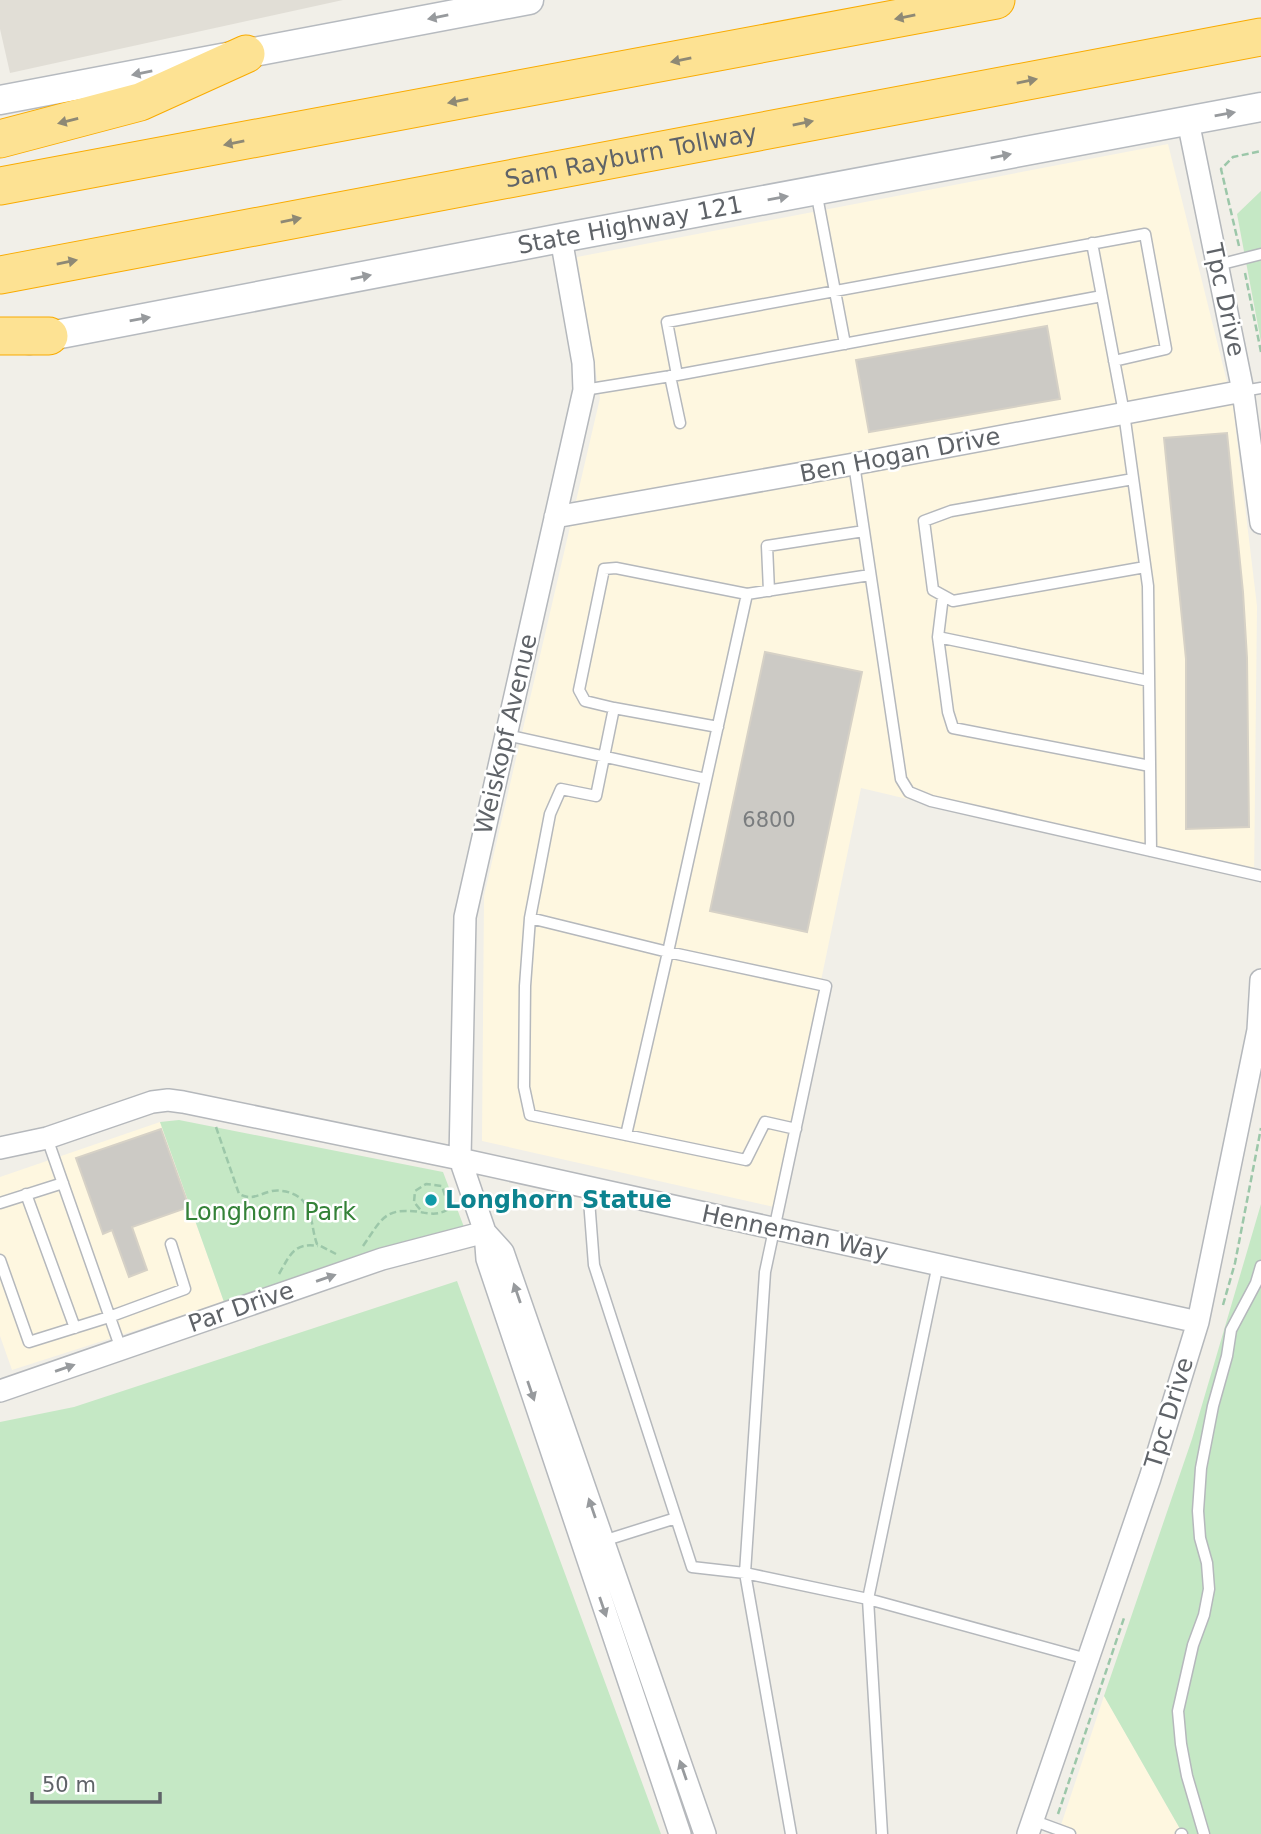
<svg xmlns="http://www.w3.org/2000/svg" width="1261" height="1834" viewBox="0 0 1261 1834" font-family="'DejaVu Sans',sans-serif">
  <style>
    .commercial { fill: #fef7e0 }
    .education { fill: #e1ded6 }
    .green { fill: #c5e8c5 }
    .building { fill: #cccac5; stroke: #d6d1c6; stroke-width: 2 }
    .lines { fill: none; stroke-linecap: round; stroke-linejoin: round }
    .lane-casing { stroke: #b5b8bc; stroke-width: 13 }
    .street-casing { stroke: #b5b8bc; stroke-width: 24 }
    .secondary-casing { stroke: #b6babf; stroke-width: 31 }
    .highway-casing { stroke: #f9ab00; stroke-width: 39 }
    .path { stroke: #9cc7a9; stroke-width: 2.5; stroke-dasharray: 7 3.5; stroke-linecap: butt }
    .lane { stroke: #fff; stroke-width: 10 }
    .street { stroke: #fff; stroke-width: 21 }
    .secondary { stroke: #fff; stroke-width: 28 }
    .highway { stroke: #fde293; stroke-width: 37 }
    .oneway { fill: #979a9d }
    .oneway2 { fill: #8e8975 }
    .culture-dot { fill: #0f9aa8; stroke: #fff; stroke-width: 2.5 }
    .labels { text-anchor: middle; stroke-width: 5; stroke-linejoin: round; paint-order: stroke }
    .number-label { font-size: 21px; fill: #7a7d7f }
    .street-label { font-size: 24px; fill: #5f6368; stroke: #fff }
    .culture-label { font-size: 24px; font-weight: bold; fill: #0d838f; stroke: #fff; text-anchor: start }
    .park-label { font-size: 24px; fill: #348238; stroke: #fff }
  </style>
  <rect width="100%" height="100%" fill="#f1efe8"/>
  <path class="commercial" d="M1168,144L1233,406L1257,606L1254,881L861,788L774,1207L482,1141L484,896L600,398L577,257Z
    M160,1122L224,1302L12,1370L0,1336V1177Z
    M1104,1696L1183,1834H1058Z"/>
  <path class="education" d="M0,0H343L10,73L0,29Z"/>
  <path class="green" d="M1261,191V342L1237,214Z
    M179,1120L443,1172L464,1227L224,1302L160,1122Z
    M1261,1204V1834H1183L1104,1696L1192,1439Z
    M457,1281L661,1834H0V1422L74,1407Z"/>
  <path class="building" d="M1047,326L1060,399L869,432L856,360Z
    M1227,433L1243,592L1247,658L1249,827L1186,829V659L1164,438Z
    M765,652L862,672L807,932L710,911Z
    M161,1129L189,1207L132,1227L147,1270L129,1277L112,1230L103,1234L76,1158Z"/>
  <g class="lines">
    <defs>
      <path id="lane" d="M816,191L845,344
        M1092,243L1124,413L1148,586L1151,851
        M1218,265L1261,254
        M677,375L667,322L1145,234L1166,349L1114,361
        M670,376L680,423
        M584,390L677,375L1102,296
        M1243,391L1261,388
        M854,464L901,779L909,792L931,801L1261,876
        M1133,479L951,511L924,521L933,590L953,601L1145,567
        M870,575L747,594L668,952L826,986L765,1272L745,1573L868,1599L882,1834
        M769,591L767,546L864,531
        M747,594L616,568L604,569L579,690L585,701L614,708L596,796L561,789L550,814L530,918L525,986L524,1087L530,1115L746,1160L765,1122L796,1129
        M943,596L938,637L948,712L953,728L1150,766
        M938,637L1149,681
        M614,708L718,727
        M506,735L706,779
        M530,918L668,952L626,1135
        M47,1138L121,1349
        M588,1187L594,1265L692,1567L745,1573L791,1834
        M26,1194L75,1328
        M0,1203L63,1183
        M0,1260L29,1342L109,1317L185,1289L171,1244
        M938,1264L868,1599L1087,1659
        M603,1541L676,1518
        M1032,1820L1070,1834
        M1181,1834H1182
        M1204,1834L1187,1776L1181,1744L1178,1711L1193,1645L1204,1615L1209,1589L1207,1563L1200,1538L1198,1511L1201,1468L1213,1406L1227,1356L1231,1330L1256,1283L1261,1266"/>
      <path id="street" d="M1188,121L1243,391L1261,523
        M561,238L583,363L584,390L465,917L460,1159L485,1232L487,1259L680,1834
        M555,517L854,464L1243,391
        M0,1148L47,1138L152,1102L168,1100L183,1102L460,1159L1198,1322
        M485,1232L503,1252L705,1834
        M0,1391L382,1259L485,1232
        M1028,1834L1150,1478L1198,1322L1258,1030L1261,980"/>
      <g id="secondary">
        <path d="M0,100L529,0"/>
        <path id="s1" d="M29,340L561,238L1261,107"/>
      </g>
      <g id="highway">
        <path d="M0,139L140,102L246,54"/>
        <path d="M0,186L996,0"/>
        <path id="s2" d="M0,275L1261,37"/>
        <path d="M0,336H49"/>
      </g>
    </defs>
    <use href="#lane" class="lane-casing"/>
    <use href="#street" class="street-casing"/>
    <use href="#secondary" class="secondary-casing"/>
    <use href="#highway" class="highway-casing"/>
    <path class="path" d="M1239,246L1221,169L1233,157L1261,151
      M1245,273L1261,352
      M216,1127L239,1194C252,1201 259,1194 272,1191C284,1189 300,1194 306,1205C313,1217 312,1231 317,1244L336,1254
      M363,1246C382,1219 384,1207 420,1212C431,1214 438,1215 447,1210V1202L442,1186L426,1184L415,1191L414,1202L423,1213
      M279,1274C290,1255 294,1242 318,1246
      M1223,1305L1235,1263L1261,1128
      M1058,1814L1125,1615"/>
    <use href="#lane" class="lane"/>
    <use href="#street" class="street"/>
    <use href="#secondary" class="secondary"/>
    <use href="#highway" class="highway"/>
  </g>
  <defs><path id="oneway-solid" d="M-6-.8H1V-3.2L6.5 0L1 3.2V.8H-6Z" transform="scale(1.75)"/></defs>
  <g class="oneway">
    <use href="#oneway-solid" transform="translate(438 17) rotate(169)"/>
    <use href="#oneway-solid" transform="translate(142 73) rotate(169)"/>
    <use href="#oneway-solid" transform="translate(1225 114) rotate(-10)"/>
    <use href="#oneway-solid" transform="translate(1001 156) rotate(-11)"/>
    <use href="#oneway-solid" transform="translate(778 198) rotate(-10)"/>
    <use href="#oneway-solid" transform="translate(361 277) rotate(-11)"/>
    <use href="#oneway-solid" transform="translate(140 319) rotate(-10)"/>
    <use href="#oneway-solid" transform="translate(326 1278) rotate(-19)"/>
    <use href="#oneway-solid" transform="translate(517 1293) rotate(-109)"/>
    <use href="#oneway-solid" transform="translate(65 1368) rotate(-19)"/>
    <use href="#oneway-solid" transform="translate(531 1391) rotate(71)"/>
    <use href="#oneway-solid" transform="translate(592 1508) rotate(-109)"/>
    <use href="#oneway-solid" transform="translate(603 1607) rotate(71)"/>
    <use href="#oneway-solid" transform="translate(683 1770) rotate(-109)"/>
  </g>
  <g class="oneway2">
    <use href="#oneway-solid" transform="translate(905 17) rotate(169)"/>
    <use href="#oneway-solid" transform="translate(681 60) rotate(169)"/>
    <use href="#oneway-solid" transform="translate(1027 81) rotate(-11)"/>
    <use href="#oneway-solid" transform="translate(458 101) rotate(169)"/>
    <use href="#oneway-solid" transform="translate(68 121) rotate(166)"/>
    <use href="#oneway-solid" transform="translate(803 123) rotate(-11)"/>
    <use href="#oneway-solid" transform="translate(234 143) rotate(169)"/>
    <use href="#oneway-solid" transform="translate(291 220) rotate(-11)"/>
    <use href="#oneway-solid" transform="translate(67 262) rotate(-11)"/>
  </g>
  <circle class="culture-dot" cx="431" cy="1200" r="7"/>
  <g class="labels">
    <g class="number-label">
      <text x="769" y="827">6800</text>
    </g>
    <g class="street-label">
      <text dy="8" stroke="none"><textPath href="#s2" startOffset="642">Sam Rayburn Tollway</textPath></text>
      <text dy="8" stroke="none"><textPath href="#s1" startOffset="612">State Highway 121</textPath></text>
      <text transform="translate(1225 300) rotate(78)" y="8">Tpc Drive</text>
      <text transform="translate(900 455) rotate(-11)" y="8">Ben Hogan Drive</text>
      <text transform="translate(506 734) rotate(-77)" y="8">Weiskopf Avenue</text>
      <text transform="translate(795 1233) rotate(12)" y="8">Henneman Way</text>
      <text transform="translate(241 1307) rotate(-19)" y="8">Par Drive</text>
      <text transform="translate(1169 1413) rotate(-73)" y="8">Tpc Drive</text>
    </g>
    <g class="culture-label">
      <text x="445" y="1208">Longhorn Statue</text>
    </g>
    <g class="park-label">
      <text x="270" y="1220">Longhorn Park</text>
    </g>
  </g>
  <path d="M32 1792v10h128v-10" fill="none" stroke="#5f6368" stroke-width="3.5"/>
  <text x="42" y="1792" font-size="21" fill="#5f6368" stroke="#ffffff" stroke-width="5" paint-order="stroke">50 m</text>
</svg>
